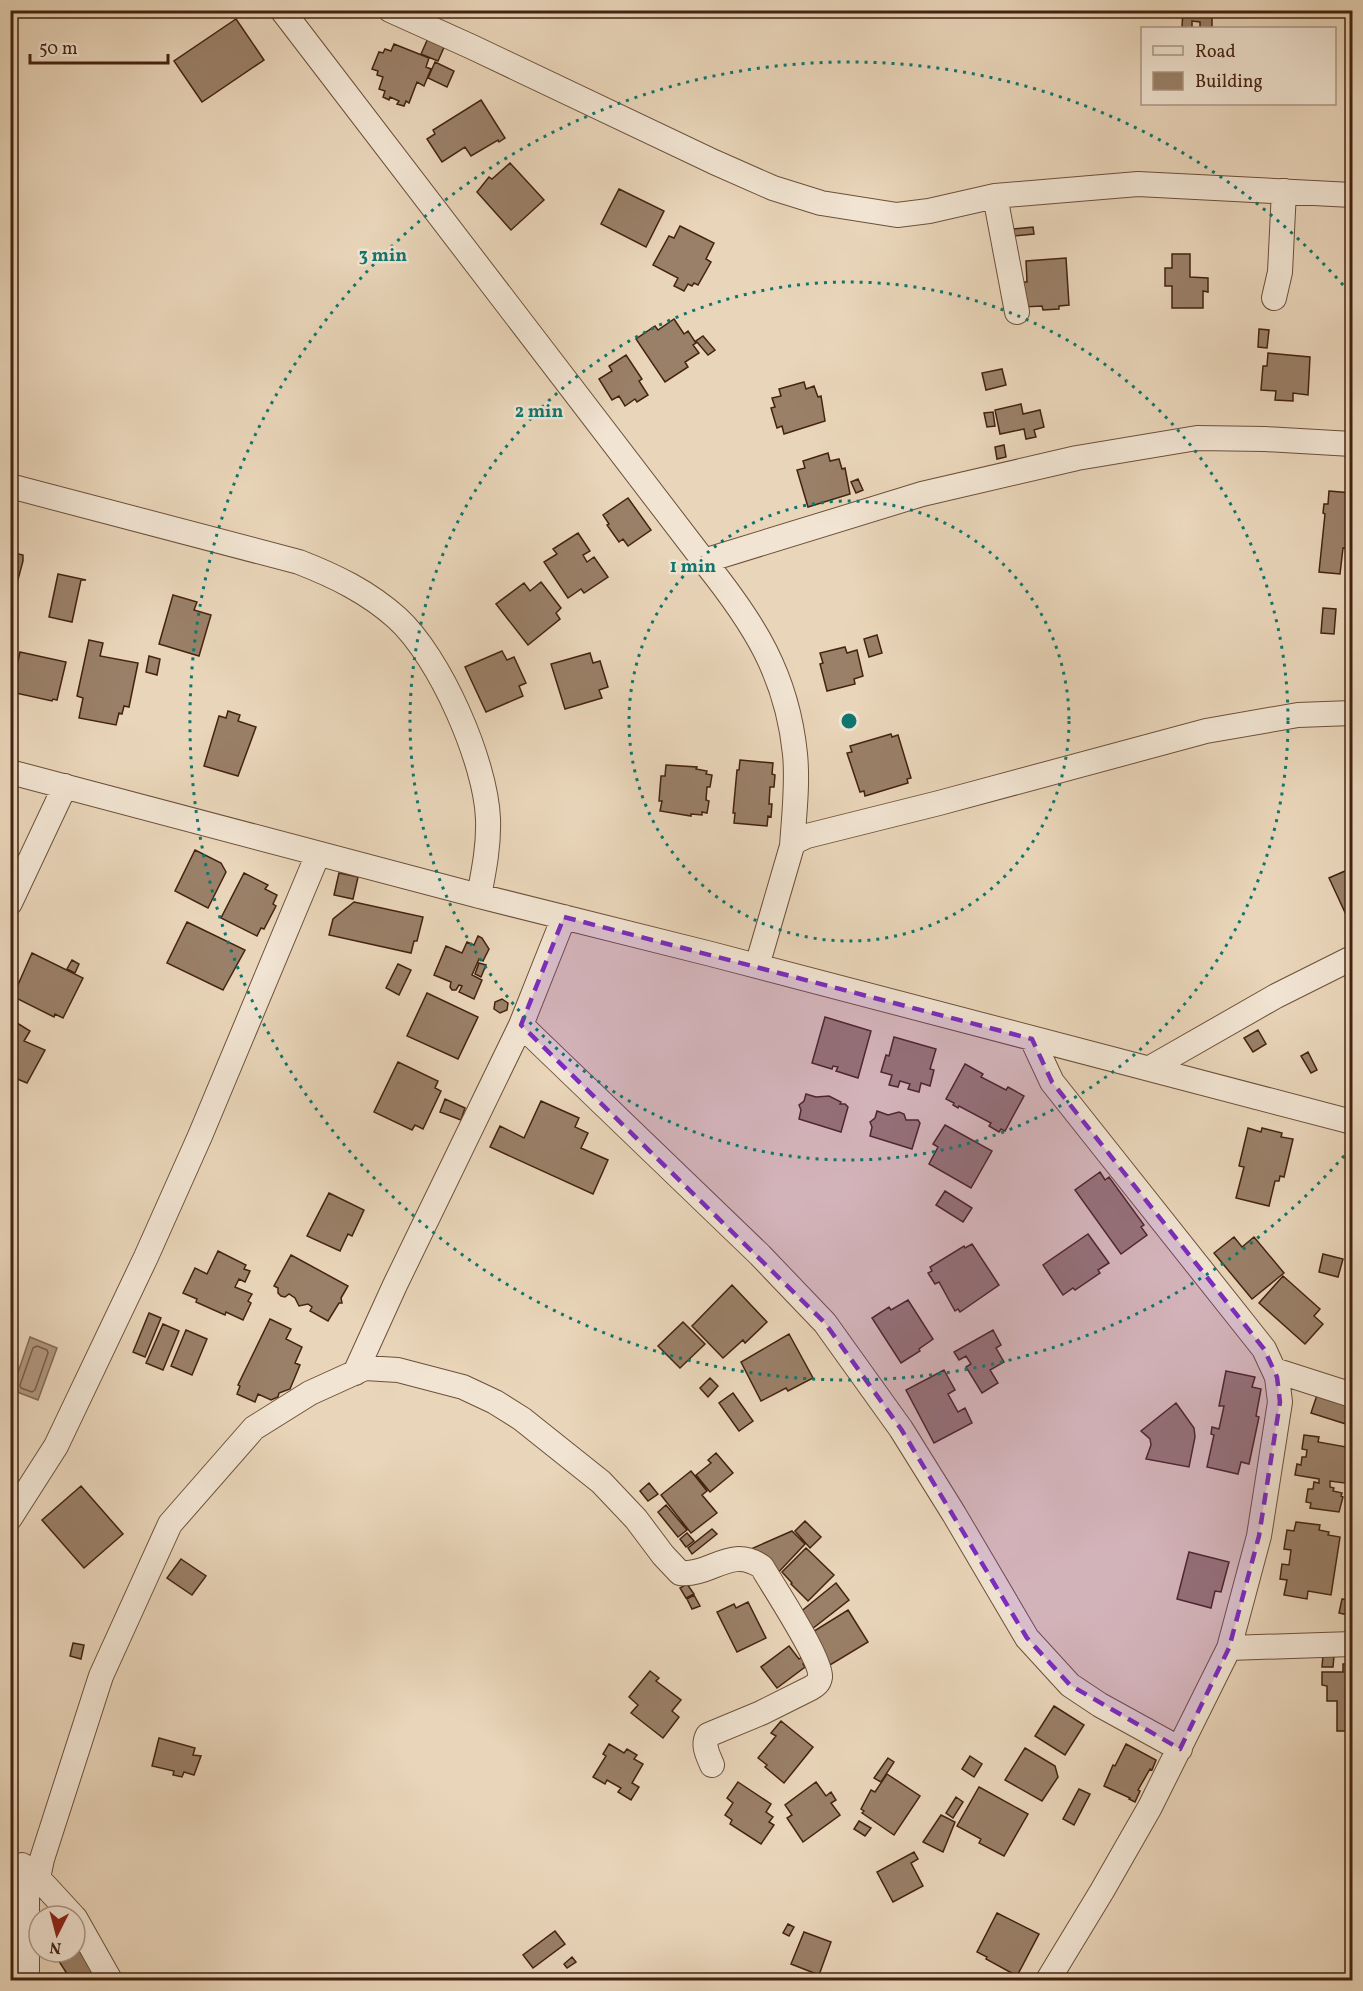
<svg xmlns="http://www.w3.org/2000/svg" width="1363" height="1991" viewBox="0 0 1363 1991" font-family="Vollkorn,serif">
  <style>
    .water { fill: #b19880; stroke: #856953; stroke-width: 1.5 }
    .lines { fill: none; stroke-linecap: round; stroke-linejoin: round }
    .shore { stroke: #7a5e48; stroke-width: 1.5 }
    .building { fill: #9a8068; stroke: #442310; stroke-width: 1.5 }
    .minor-casing { stroke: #6d503a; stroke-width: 26 }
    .minor { stroke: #f1e4d2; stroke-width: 24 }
    .marked { fill: #7b2cbf; fill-opacity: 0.2; stroke: #7b2cbf; stroke-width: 4.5; stroke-dasharray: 12 8; stroke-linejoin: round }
    .ring { fill: none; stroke: #0f766e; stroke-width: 3; stroke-dasharray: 3 6 }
    .centre { fill: #0f766e; stroke: #f1e4d2; stroke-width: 3 }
    .ring-label { font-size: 18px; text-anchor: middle; font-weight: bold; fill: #0f766e; stroke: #f1e4d2; stroke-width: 5; stroke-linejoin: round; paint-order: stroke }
  </style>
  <rect width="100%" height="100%" fill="#e9d5b9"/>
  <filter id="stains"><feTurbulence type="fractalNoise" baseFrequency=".00333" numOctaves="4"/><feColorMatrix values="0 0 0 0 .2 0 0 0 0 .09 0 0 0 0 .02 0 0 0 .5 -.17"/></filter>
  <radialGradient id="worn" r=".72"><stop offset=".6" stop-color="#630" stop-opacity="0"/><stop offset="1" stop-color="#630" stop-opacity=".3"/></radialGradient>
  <path class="water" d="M30,1337L57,1348L38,1400L12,1390Z"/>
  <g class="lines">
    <path class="shore" d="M37,1346L47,1350L48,1353L35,1390L32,1392L21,1388L20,1385L33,1348Z"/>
  </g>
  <path class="building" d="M1183,10H1218V13H1212V28H1200V22L1192,21V28L1182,27Z
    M236,19L264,60L202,102L174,61Z
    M429,36L446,43L438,61L421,54Z
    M394,44L429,58L426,67L431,69L424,86L417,82L409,103L406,101L404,106L397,104L399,101L390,97L389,100L383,97L385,91L379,89L383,77L377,75L378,71L372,69L379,52L383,53L385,49L391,51Z
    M435,62L454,71L447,87L428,78Z
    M481,100L505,138L499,142L498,140L471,156L465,147L442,162L427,139L435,134L433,130Z
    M510,163L544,200L511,230L477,192L489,177L492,179Z
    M619,189L664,211L646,247L601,224Z
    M680,226L714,243L706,259L711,262L698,285L694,283L692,286L688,284L684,291L674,286L678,278L653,265L669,236L674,238Z
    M1033,227L1034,234L1014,236L1013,229Z
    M1172,254H1190V277L1208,278V292L1203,291V308H1172V286H1165V268H1172Z
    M1066,258L1069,305L1059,306V309L1043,310L1042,306L1023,307L1022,282H1027L1026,261Z
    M674,319L684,334L688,331L696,343L693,345L699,353L685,362L688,367L665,382L636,339L655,326L658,330Z
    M1259,329L1269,330L1267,348L1258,347Z
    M703,336L715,350L708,355L696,341Z
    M1268,353L1310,357L1308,395L1293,393V401L1275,400L1276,391L1261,390L1263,366H1267Z
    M626,355L642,379L639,381L648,395L637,402L635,399L625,406L619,396L612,400L599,379L612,371L609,366Z
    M1002,369L1006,385L986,390L982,373Z
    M804,382L806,389L814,386L818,397L821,396L825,421L784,434L782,426L777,428L771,408L775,407L772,398L781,396L779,389Z
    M1351,384L1352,385V416H1349Z
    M1021,404L1023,414L1040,410L1044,427L1034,430L1036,437L1026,439L1024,429L1000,434L995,410Z
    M993,412L995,426L987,427L984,413Z
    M1004,445L1006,457L997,459L995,447Z
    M828,453L830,461L839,459L842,469L845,468L850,494L808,507L797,470L805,468L803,461Z
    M858,479L863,490L856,493L851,482Z
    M1329,491L1352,493V549L1343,548L1340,574L1319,572L1325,514L1323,513L1324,504H1328Z
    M628,498L651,530L628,546L623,539L619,542L607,525L609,524L603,515Z
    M578,533L590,551L583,555L587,562L594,557L608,577L584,593L581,589L568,598L544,562L557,554L553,549Z
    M10,552L23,555V561L16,587H14L10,599Z
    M58,574L86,580H81L72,622L49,617Z
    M541,582L561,608L556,613L560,619L528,645L496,604L524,583L530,591Z
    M173,595L197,602L194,610L211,615L199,656L159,644Z
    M1323,608L1336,609L1334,634L1321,633Z
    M877,635L882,653L869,657L864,639Z
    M89,640L103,643L100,656L138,663L129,707L124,706L122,714L119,713L116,725L79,718L83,698L77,696Z
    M845,647L847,653L857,650L863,676L854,679L855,684L827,691L820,664L823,663L820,653Z
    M502,651L507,660L514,657L526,683L519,686L523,696L486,712L465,667Z
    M20,652L66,662L57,700L53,699L52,701L11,692Z
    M590,653L593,663L600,661L608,687L599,690L602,698L565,709L551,664Z
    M149,656L160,659L157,675L146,672Z
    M228,711L240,715L238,721L256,727L238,776L204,766L219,716L226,718Z
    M891,734L892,737L898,735L911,778L907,779L908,783L865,796L864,791L860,792L847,753L852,752L850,746Z
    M740,760L773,763L772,774L775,775L774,787H770L769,804H772L771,817L768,816L767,826L734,823L735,813H733L737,770H739Z
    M666,765L697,767L696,769L707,771L706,774L712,775L710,787H707L706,800L709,801L707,813L702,812V815L691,814V816L660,811L662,801H659L661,776H665Z
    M195,850L221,863L226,872L208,908L175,891Z
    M1352,868V920L1349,921L1329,878Z
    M244,873L268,885L265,889L277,895L273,904L276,906L264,929L261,928L257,936L221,918Z
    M339,873L358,877L353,899L334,895Z
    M354,902L423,917L417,941H414L411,953L329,935L333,919Z
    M187,922L245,950L223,990L167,963Z
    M478,936L482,938L489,949L483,961L479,959L472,975L482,980L474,999L459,992L462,986L459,985L456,990H452L450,987L451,982L434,975L446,946L462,953L467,942L474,945Z
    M32,953L83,978L63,1018L55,1014L54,1017L10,995L15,986L17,987Z
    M72,960L79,964L75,973L67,969Z
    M479,963L486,965L481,977L475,974Z
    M398,964L411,970L399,995L386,988Z
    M427,993L478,1017L458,1059L407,1036Z
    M502,999L508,1003L507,1010L500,1013L494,1009L495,1002Z
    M825,1017L871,1031L858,1078L836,1071L838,1067L833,1066L832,1069L812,1063Z
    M17,1023L30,1031L24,1041L45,1050L27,1083L10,1076V1026L13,1027Z
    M1258,1030L1266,1044L1253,1052L1244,1038Z
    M894,1037L936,1049L930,1069L934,1070L930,1086L921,1083L919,1092L908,1089L910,1084L900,1081L898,1087L889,1085L892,1075L881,1072L886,1055L889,1056Z
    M1308,1052L1317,1070L1311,1073L1301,1056Z
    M398,1062L438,1081L435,1088L441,1091L423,1129L415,1125L412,1130L374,1112Z
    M965,1064L983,1074L981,1077L1006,1090L1008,1087L1024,1096L1005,1131L1001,1129L999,1132L989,1126L991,1123L959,1106L958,1108L953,1105L954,1103L946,1099Z
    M806,1094L816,1097L829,1096L841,1102L840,1104H845L848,1107L841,1132L799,1119L801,1110L799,1105L804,1101Z
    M445,1099L465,1108L461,1120L440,1112Z
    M541,1101L579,1118L575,1127L588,1133L581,1148L608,1160L593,1194L490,1147L500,1126L524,1138Z
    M877,1111L888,1115L899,1112L904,1114L906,1120H918L920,1123L912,1149L870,1136L872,1127L870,1122L875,1118Z
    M945,1125L992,1151L971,1188L929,1164L938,1147L933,1144Z
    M1248,1128L1261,1132L1262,1128L1282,1133L1281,1137L1293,1139L1284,1177L1280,1176L1279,1181H1275L1269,1206L1236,1198L1244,1167L1239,1166Z
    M1100,1172L1105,1180L1109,1177L1144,1225L1141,1227L1147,1235L1121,1254L1075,1190Z
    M945,1191L972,1208L963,1222L936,1205Z
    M329,1193L364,1210L352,1236L348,1234L340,1251L307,1236Z
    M1088,1234L1109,1263L1098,1270L1100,1273L1075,1290L1073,1288L1063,1295L1043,1265Z
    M1234,1237L1242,1247L1254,1237L1284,1273L1252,1299L1214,1253Z
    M972,1244L999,1285L960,1312L958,1309L955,1311L939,1282L935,1284L928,1273L932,1271L930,1267L964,1246L965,1248Z
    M218,1251L246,1265L244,1269L250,1271L245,1282L239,1279L235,1287L252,1294L248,1301L251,1303L243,1320L226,1312L225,1315L196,1302L197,1299L183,1293L195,1268L207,1274Z
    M1323,1254L1343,1259L1338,1277L1319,1272Z
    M291,1255L348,1286L341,1298L342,1303H339L328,1321L310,1311L312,1307L308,1304L299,1306L295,1298L289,1294L285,1297L281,1296L278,1293V1288L274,1286Z
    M1283,1276L1320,1309L1314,1316L1323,1324L1305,1344L1259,1303Z
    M732,1285L767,1322L745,1343L743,1340L723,1358L692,1326Z
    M908,1300L933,1339L919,1349L920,1351L901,1363L872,1318L889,1307L891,1310Z
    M149,1313L161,1318L145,1357L133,1352Z
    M270,1319L291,1329L286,1339L302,1347L295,1363L300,1365L290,1389L279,1393L278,1397L271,1400L258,1394L255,1402L237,1394L240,1386L238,1385Z
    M683,1322L705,1344L680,1368L658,1346Z
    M163,1324L179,1331L163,1370L146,1363Z
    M10,1329L17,1332L10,1350Z
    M186,1330L207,1339L192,1375L171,1366Z
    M993,1330L1001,1345L996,1348L1004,1362L990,1370L998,1383L982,1393L966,1367L971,1364L966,1356L959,1360L954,1352Z
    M789,1334L813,1378L788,1391L786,1388L761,1401L741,1362Z
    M944,1370L955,1390L948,1394L958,1412L965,1408L972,1423L934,1443L906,1390Z
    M1226,1371L1255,1377L1252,1387L1261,1389L1256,1416L1259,1417L1249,1464L1241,1462L1238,1474L1207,1467L1214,1435L1211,1434L1212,1427L1219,1429L1224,1406H1219Z
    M710,1378L718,1386L708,1397L700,1388Z
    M733,1393L753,1421L739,1431L719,1403Z
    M1317,1395L1352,1399V1415L1349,1425L1311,1413Z
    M1176,1403L1194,1428L1195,1437L1189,1467L1146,1459L1151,1445L1150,1439L1141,1431Z
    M1304,1435L1319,1437L1318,1442L1352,1448L1350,1475H1352V1484L1330,1481V1487L1334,1488L1333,1491L1342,1493L1341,1496L1343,1497L1339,1512L1310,1508L1311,1503L1306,1502L1308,1489H1313L1314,1482L1319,1483V1479L1295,1475L1297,1464L1301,1465L1302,1457H1306L1307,1450L1302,1449Z
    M716,1453L733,1473L710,1492L696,1475L711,1463L708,1460Z
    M691,1471L707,1491L702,1495L717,1513L691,1533L661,1495Z
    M649,1483L658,1494L648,1501L640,1491Z
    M81,1486L123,1534L84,1568L42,1520Z
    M666,1505L687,1530L678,1537L658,1512Z
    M805,1521L821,1537L810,1548L795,1531Z
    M1296,1522L1320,1525L1319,1530L1329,1532L1328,1535L1340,1537L1331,1595L1308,1591L1307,1599L1284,1595L1287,1580L1280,1579L1282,1564L1289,1565L1291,1550L1284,1549L1287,1530L1294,1531Z
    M712,1529L717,1534L692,1554L688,1548Z
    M792,1531L805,1544L775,1576L751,1549Z
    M687,1533L694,1541L686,1547L680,1539Z
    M806,1548L834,1575L808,1601L791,1584L792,1583L782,1572Z
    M1189,1552L1229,1562L1221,1592L1215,1591L1211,1608L1177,1599Z
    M181,1559L206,1576L192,1595L167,1578Z
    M836,1583L849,1600L812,1629L799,1613Z
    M687,1584L694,1594L686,1598L680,1588Z
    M694,1595L700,1606L692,1609L687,1599Z
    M1342,1599L1350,1600L1348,1615L1339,1613Z
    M748,1602L766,1638L737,1652L717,1612L734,1604L736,1608Z
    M848,1610L868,1642L830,1665L811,1633Z
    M73,1643L84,1645L81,1659L70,1656Z
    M789,1646L799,1659L802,1657L806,1662L803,1664L805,1667L777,1688L761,1667Z
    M1323,1655L1334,1656L1333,1667H1322Z
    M1343,1664H1352V1731H1337V1701H1327V1686L1322,1685V1672H1343Z
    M650,1671L659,1678L656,1681L681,1700L672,1711L679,1717L663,1738L631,1713L638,1705L629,1697Z
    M1054,1706L1084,1725L1065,1755L1035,1736Z
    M781,1721L813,1747L784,1783L765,1767L767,1765L758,1758L776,1736L771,1733Z
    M159,1738L195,1748L193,1755L201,1756L194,1775L184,1772L182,1777L173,1775L174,1771L152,1766Z
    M609,1744L624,1753L627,1749L637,1755L634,1759L643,1764L632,1783L639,1787L631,1800L618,1792L621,1788L607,1780L605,1784L593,1777L606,1756L603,1754Z
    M1126,1744L1156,1760L1152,1770L1150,1769L1138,1790L1140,1791L1135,1802L1129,1799L1130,1798L1104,1786L1113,1765L1115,1766Z
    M1025,1748L1055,1766L1058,1777L1042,1801L1005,1780Z
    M970,1756L982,1764L974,1777L962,1769Z
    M888,1758L894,1762L881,1782L874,1778Z
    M887,1774L920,1796L894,1835L862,1813L864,1811L861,1809L871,1790L875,1792Z
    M738,1782L771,1804L766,1812L773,1817L769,1822L774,1825L761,1844L730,1824L732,1820L725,1815L733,1803L727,1798Z
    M816,1782L826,1796L831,1792L836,1800L831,1803L840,1815L803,1842L787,1818L792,1815L785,1805Z
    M979,1787L1028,1814L1004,1856L979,1843L981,1839L957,1826Z
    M1079,1789L1090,1794L1074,1825L1063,1819Z
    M956,1797L963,1802L953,1818L946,1813Z
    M941,1815L955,1822L943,1852L923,1842Z
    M859,1821L871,1828L865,1836L854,1829Z
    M914,1852L918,1859L911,1863L923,1886L893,1902L877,1872Z
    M997,1913L1039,1934L1017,1976L986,1959L987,1957L977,1952Z
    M788,1924L794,1927L789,1936L783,1933Z
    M555,1931L565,1944L533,1968L523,1955Z
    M804,1932L831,1942L819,1975L791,1964Z
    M75,1943L93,1972L80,1980H71L53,1952H75Z
    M572,1957L576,1962L567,1968L564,1964Z"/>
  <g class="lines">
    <defs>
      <path id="minor" d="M282,10L704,561L922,494L1077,458L1197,438L1265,439L1352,444
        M390,10L472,47L714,162L773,188L821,203L897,215L929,211L995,196L1138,184L1352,195
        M995,196L1017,312
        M1274,298L1280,272L1284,191
        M10,486L299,562C335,576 368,592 397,618C440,657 486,762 488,819C489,845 484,870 479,896
        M704,561C753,622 787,674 795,754C798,784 794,816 792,846
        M10,772L479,896L711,954L1352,1122
        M10,903L65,786
        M757,966L792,846L796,841L807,836L939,803L1206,731L1298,715L1352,713
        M521,1025L760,1255L825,1323L901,1429L954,1514L1027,1638L1070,1685L1100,1705L1180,1749
        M1032,1039L1052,1082L1264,1349L1277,1377L1280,1402L1259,1536L1229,1648L1150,1807L1102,1891L1048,1980
        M1150,1068L1276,996L1352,958
        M1274,1370L1352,1395
        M355,1373L395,1285L521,1025L564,917
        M10,1518L56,1446L146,1257L200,1136L318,854
        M1229,1648L1352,1644
        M22,1865L27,1897V1976
        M73,1916L38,1878L42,1859L101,1676L170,1524L254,1428L310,1393L365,1368L398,1370L463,1387L495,1402L522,1419L601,1482L636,1519L663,1555L680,1573C711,1576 731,1545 762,1567C773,1586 822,1660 820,1677C819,1683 816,1685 811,1688L761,1713L708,1735C702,1745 708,1755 712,1765
        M75,1918L110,1980"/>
    </defs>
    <use href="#minor" class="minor-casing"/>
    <use href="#minor" class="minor"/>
  </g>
  <path class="marked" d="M564,917L1032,1039L1052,1082L1264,1349L1277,1377L1280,1402L1259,1536L1229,1648L1180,1749L1070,1685L1027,1638L901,1429L825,1323L521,1025Z"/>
  <g class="ring">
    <circle cx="849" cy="721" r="220"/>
    <circle cx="849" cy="721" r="439"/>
    <path d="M1350 1149A659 659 0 1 1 1350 293"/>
  </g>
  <circle cx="849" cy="721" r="9" class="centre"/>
  <g class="ring-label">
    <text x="383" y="261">3 min</text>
    <text x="539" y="417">2 min</text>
    <text x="693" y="572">1 min</text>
  </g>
  <rect width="1363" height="1991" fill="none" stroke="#e9d5b9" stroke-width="36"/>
  <rect x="12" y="12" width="1339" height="1967" fill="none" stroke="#442310" stroke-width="3"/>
  <rect x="18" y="18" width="1327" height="1955" fill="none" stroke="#442310" stroke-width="1.5"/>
  <rect x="1141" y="27" width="195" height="78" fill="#f1e4d2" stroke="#ac9784" stroke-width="1.5"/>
  <rect x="1153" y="46" width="30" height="9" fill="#f1e4d2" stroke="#ac9784" stroke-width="1.5"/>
  <text x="1195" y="57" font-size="18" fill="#442310">Road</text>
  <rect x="1153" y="72" width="30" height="18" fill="#9a8068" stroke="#ac9784" stroke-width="1.5"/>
  <text x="1195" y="87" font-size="18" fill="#442310">Building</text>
  <g transform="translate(57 1934) rotate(186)"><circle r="28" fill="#f1e4d2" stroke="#ac9784" stroke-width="1.5"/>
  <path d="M0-4.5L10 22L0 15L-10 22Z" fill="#8f2418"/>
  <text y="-9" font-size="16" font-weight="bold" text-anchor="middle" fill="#442310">N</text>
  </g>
  <path d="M30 54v9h138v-9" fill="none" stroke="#442310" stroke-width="3"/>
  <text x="39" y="54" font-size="18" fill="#442310" stroke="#f1e4d2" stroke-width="4.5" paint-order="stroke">50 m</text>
  <rect width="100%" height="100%" filter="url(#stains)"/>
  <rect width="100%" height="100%" fill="url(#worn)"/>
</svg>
